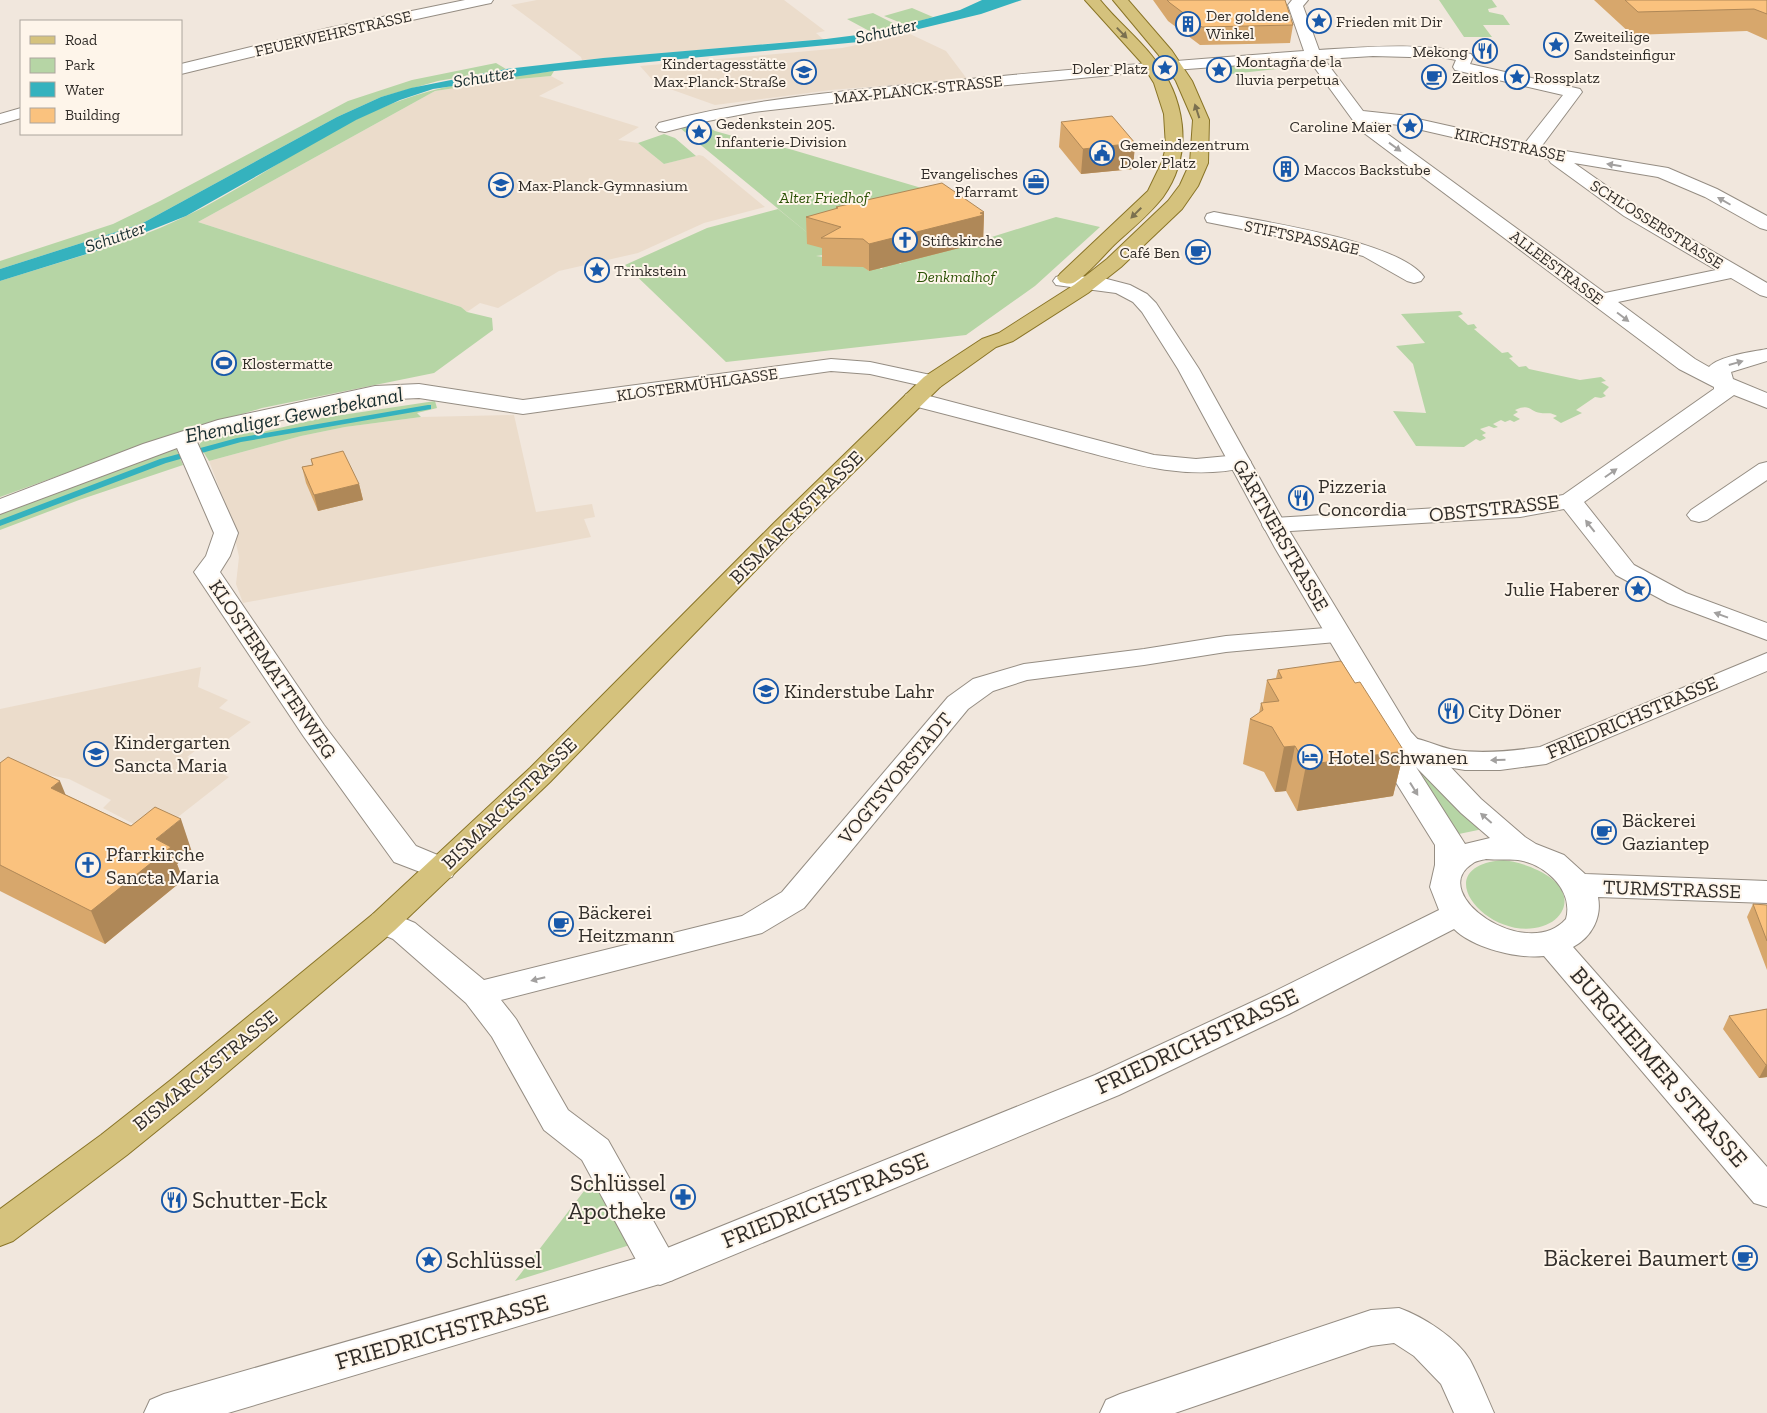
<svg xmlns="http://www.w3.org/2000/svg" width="1767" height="1413" viewBox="0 0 1767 1413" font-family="'Zilla Slab',serif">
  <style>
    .built { fill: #ebdccb }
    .green { fill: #b6d5a5 }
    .water { fill: #35b2be }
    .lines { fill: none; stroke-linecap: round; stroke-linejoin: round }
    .stream { fill: #35b2be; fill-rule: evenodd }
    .street-casing { stroke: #958d83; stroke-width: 2 }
    .secondary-casing { stroke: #958d83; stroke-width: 2 }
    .primary-casing { stroke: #897427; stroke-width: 2 }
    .street { fill: #fff; fill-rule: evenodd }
    .secondary { fill: #fff; fill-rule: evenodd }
    .primary { fill: #d5c27d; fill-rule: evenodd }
    .wall { fill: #d7a76c }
    .shaded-wall { fill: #af8858 }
    .building { fill: #fac27e; stroke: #af8858 }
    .oneway { fill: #7b704f }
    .oneway2 { fill: #a2a09f }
    .labels { text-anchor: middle; stroke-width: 4; stroke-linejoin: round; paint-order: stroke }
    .far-poi-label { font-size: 16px; fill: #312d29; stroke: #fef5ea; text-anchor: start }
    .far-street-label { font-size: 16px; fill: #312d29; stroke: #fef5ea }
    .far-park-label { font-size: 16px; font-style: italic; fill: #2a5104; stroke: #fef5ea }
    .far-water-label { font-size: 18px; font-style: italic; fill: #192e30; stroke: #fef5ea }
    .poi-label { font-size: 20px; fill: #312d29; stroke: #fef5ea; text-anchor: start }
    .street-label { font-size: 20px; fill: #312d29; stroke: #fef5ea }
    .water-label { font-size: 21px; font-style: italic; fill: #192e30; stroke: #fef5ea }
    .near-street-label { font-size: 24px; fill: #312d29; stroke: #fef5ea }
    .near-poi-label { font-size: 24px; fill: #312d29; stroke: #fef5ea; text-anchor: end }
  </style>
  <rect width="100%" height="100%" fill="#f1e7dd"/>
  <path class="built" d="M537,0H784L825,31L816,33L823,39L582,60L581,57L511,5Z
    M910,34L946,51L967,79L831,90L715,105L656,84L640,66L842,48Z
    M551,76L564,83L539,96L639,127L618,140L638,143L664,164L699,155L703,156L765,207L704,223L638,253L559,271L498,308L480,303L467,312L461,307L198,222L435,91L508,80Z
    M514,415L536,512L592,504L595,517L584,519L591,537L243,603L236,584L239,557L230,516L209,461L301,436L345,427L421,417Z
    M201,667L198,687L228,700L219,708L251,722L220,745L209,740L187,757L229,777L155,835L103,808L111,800L69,779L38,773L0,790V709Z"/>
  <path class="green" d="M1439,0H1492L1497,7L1488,9L1489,12L1503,15L1510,25H1483L1492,37H1464Z
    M912,8L933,17L906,25L884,16Z
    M873,13L901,27L873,33L847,19Z
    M1277,62L1304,66L1222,75L1214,66Z
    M496,63L506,69L438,81L381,97L337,117L141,224L0,269V261L113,224L160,201L348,101L412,80Z
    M554,71L551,76L508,80L435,91L198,222L461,307L467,312L492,318L493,330L434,373L262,408L163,438L0,497V281C62,261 127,245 186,216C259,181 325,127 402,100C451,82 503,77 554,71Z
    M700,122L715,131L765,145L770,144L793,150L952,197L827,250L824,255L816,256L856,261L869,271L871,270L868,268L877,266L881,269L883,268L880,265L893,261L900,264L910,257L916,259L926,253L932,255L943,249L947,251L1056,217L1100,227L1035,286L966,335L726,362L625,265L707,228L778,209L815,239L680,128Z
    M664,134L675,138L696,156L664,164L638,143Z
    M1460,311L1463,314L1458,316L1468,325L1474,324L1477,328L1474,329L1502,353L1508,352L1513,357L1509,358L1519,367L1526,366L1529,369L1580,380L1601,377L1606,381L1601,382L1609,387L1603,393L1606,396L1601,398L1595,397L1576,410L1582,413L1561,423L1553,418L1557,416C1550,412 1548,414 1541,413C1529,412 1531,403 1515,410L1518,412L1513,415L1520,419L1514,422L1510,420L1505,422L1501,420L1493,424L1498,427L1494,428L1489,426L1480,429L1486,433L1482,435L1486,438L1480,441L1476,439L1464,447L1416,446L1393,411L1426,413L1413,364L1396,346L1425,343L1401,314Z
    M435,401L437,408L417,413L421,417L345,427L301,436L209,461L199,445L204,438L252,423L258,433L322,418Z
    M176,448L183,465L79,500L0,530V513Z
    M1415,760L1483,829L1454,835L1409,761Z
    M1503,860C1524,862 1574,879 1563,909C1559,918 1552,923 1543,926C1490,944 1423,867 1503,860Z
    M594,1178L630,1245L515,1281Z"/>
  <path class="water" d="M982,0H1022L981,14L869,41L554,71L433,89L400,100L356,120L186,216L106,248L0,281V269L141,224L337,117L381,97L411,88L506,69L603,58L826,39L873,33L960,10Z"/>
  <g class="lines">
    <path class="stream" d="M428,405H431V409L241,442L166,463L0,526V520L160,459L237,438Z"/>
    <defs>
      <path id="street" d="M465,0H493L491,3L486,4L329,38L181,74V64L329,28Z
        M1292,0H1308L1303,6L1319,50C1369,47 1422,42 1471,54L1473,57L1470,64L1580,89L1582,92L1541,147L1668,168L1717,189L1767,216V230L1760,228L1705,197L1658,177L1574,163L1638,208L1767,283V297L1760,295L1731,278L1618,302L1695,359L1709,367C1719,356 1752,352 1767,349V361L1731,372L1733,379L1767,393V408L1734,395L1584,502L1634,565L1686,593L1767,623V640L1668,603L1616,575L1564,509L1520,517L1274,532L1265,530L1262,525L1265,520L1274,518L1520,503L1563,495L1714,389V387L1679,369L1360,130L1309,60L1133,73L893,96L754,112L708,121L665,132L659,131L656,127L659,123C754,98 852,90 950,81C1068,69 1186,60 1304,51L1288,5ZM1373,56L1446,58L1456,60L1453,67L1455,70L1563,95L1525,143L1400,115L1363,111L1324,59ZM1371,122L1400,125L1548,159L1551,163L1624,216L1716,270L1605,293Z
        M21,108V118L0,124V114Z
        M1214,212C1259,221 1399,241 1424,277L1421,281L1414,283L1407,281L1363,256L1326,246L1207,222L1205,218L1207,214Z
        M831,359L870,362L940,377L943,382L940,387L932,388L870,374L831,371L523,414L419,398L375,400L231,431L197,442L238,533L230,556L220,572L324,725L416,846L452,861L456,869L452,877L441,880L394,862L304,737L194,572L206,556L214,533L177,448L0,514V499L143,444L218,420L375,386L419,384L523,400Z
        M914,392L1154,455L1196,459L1239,455L1247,457L1251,462L1247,467C1183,483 1119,460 1057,444C1007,430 957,417 906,404L903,399L906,394Z
        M1767,462V480L1707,520L1699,522L1691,520L1687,515L1691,510L1759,464Z
        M1338,627L1347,629L1351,635L1347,641L1226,652L1144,665L1027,680L993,691L968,709L804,908L762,933L501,1000L516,1019L568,1110L608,1140L673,1256L679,1268L673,1280L660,1285L647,1280L582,1160L544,1130L492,1037L466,1003L393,939L373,930L368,922L373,914L384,910L415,923L484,980L742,916L782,892L948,697L973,679L1024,664L1144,649L1226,636Z
        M1767,653V671L1546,764L1500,770H1465L1441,766L1395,752L1391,745L1395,738C1415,733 1435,747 1455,750C1483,754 1512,751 1540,747Z
        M1399,1308C1422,1316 1457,1338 1470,1360C1479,1377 1486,1395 1494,1413H1454L1441,1384L1414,1356L1394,1343L1371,1346L1175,1413H1100L1106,1400L1120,1394L1371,1310Z"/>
      <path id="secondary" d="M1063,275L1103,278L1130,285L1147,294L1156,303L1199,369L1284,522L1411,732L1421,743L1442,758L1481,799L1525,837L1536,844L1564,855L1585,874L1767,881V903L1598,897C1602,917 1592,937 1573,947L1767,1167V1207L1754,1203L1544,956C1518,959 1473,948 1454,929L1289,1014L1119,1095L673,1280L228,1413H144L150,1400L164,1394L655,1253L1095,1075L1265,996L1439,910L1430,887L1435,865V845L1387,768L1391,745L1275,548L1178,369L1142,312L1133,302L1116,293L1056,285L1053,281L1056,277ZM1416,767L1461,813L1490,838L1465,844ZM1486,859C1497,860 1507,859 1518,860C1545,864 1574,890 1566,919C1527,963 1426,894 1472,864C1475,861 1482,860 1486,859Z"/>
      <path id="primary" d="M1085,0H1100C1116,20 1136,36 1152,56C1185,96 1195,152 1163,197C1149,215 1130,230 1114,245C1102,257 1089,273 1075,282C1070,285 1065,283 1060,282L1057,278L1060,274L1148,191L1162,162L1166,147L1164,114L1154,83L1141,62Z
        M1113,0H1128L1172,51L1192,81L1209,120L1208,163L1198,186L1182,209L1121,267L1088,293L1013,341L996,347L940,387L792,533L550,782L395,930L196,1099L127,1155L13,1241L0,1246V1209L101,1135L172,1079L373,914L530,768L774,523L924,377L982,339L999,333L1074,285L1107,259L1168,201L1180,185L1190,163L1193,120L1176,81L1158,54Z"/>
    </defs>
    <use href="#street" class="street-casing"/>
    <use href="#secondary" class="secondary-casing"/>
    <use href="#primary" class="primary-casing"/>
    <use href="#street" class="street"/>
    <use href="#secondary" class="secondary"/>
    <use href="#primary" class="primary"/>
  </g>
  <path class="wall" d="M1153,0H1285L1293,25L1290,43L1200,45L1168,21Z
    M1594,0H1767V40L1747,31L1632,35Z
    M1061,122L1135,143L1133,169L1081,174L1059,147Z
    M836,207L984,215L983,242L869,271L863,267L822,266V248L807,244L806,217L836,209Z
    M311,459L359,484L363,500L318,511L306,483L302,467L312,465Z
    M1278,670L1355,683L1404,751L1393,796L1297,811L1286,791L1275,792L1264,772L1243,764L1250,719L1259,713L1261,703H1263L1267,680L1276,678Z
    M0,763L131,826L192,852L177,864L183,880L105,944L0,891Z
    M1753,904L1767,905V970L1747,917Z
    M1767,1009V1077L1759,1078L1723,1029L1729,1016Z"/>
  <path class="shaded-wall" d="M1135,143L1133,169L1081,174L1083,149Z
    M984,212V216V215L983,242L869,271V244Z
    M359,484L363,500L318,511L314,495Z
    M1295,746L1286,791L1275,792L1284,747Z
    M1404,751L1393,796L1297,811L1306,765Z
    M60,781L73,813L51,788Z
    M181,819L192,852L177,864L183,880L105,944L91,911L156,839Z
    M1766,1065H1767V1077L1759,1078Z"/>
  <path class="building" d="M1167,0H1285L1293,25L1202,27L1170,3Z
    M1625,0H1767V14L1754,9L1638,12Z
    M1112,116L1135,143L1083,149L1061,122Z
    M942,183L984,212L980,213L984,215L869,244L863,239L821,238L841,227L806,217L838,208L836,207Z
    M343,451L359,484L314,495L302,467L313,465L311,459Z
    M1341,661L1355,683L1360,682L1404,751L1306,765L1295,746L1284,747L1272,727L1250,719L1263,710L1261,703L1279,701L1267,680L1282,678L1278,670Z
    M8,757L60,781L51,788L131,826L155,807L181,819L156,839L171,847L91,911L0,865V763Z
    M1753,904L1767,905V941Z
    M1767,1009V1065H1766L1729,1016Z"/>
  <defs><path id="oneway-solid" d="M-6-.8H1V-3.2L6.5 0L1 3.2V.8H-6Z" transform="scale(1.25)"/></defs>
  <g class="oneway">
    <use href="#oneway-solid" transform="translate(1122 33) rotate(46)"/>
    <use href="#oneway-solid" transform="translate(1197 111) rotate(-108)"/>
    <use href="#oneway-solid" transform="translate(1136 213) rotate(135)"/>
  </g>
  <g class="oneway2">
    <use href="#oneway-solid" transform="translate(1395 147) rotate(36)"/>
    <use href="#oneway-solid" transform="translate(1614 165) rotate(-171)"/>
    <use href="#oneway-solid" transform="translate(1724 201) rotate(-150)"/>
    <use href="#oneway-solid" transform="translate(1623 317) rotate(37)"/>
    <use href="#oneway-solid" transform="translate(1736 363) rotate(-16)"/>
    <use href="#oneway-solid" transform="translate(1611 473) rotate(-35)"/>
    <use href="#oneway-solid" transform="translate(1590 526) rotate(-128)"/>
    <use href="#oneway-solid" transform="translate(1721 615) rotate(-160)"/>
    <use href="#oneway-solid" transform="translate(1498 760) rotate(178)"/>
    <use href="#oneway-solid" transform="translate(1414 789) rotate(58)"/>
    <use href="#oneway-solid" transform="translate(1486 818) rotate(-139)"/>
    <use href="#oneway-solid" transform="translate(538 979) rotate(166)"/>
  </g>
  <defs>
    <symbol id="sight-ring" viewBox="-11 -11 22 22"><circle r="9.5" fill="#fef5ea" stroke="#1959aa" stroke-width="1.5"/><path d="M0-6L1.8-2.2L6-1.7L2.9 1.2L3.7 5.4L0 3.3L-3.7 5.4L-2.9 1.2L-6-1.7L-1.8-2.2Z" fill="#1959aa"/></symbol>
    <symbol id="building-ring" viewBox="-11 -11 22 22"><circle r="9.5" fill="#fef5ea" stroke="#1959aa" stroke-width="1.5"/><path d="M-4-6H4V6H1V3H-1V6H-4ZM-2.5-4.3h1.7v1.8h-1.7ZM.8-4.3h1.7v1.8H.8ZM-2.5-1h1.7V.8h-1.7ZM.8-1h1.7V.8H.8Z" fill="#1959aa"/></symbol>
    <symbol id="restaurant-ring" viewBox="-11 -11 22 22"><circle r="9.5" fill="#fef5ea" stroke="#1959aa" stroke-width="1.5"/><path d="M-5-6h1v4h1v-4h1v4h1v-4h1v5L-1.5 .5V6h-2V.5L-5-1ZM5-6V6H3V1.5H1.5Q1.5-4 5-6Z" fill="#1959aa"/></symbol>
    <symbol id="school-ring" viewBox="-11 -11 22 22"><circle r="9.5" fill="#fef5ea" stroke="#1959aa" stroke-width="1.5"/><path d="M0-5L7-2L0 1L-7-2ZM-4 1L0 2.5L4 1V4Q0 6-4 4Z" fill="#1959aa"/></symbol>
    <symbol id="cafe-ring" viewBox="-11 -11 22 22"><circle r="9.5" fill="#fef5ea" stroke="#1959aa" stroke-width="1.5"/><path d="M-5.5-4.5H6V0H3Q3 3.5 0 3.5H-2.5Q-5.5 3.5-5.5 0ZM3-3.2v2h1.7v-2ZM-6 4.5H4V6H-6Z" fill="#1959aa"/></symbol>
    <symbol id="civic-ring" viewBox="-11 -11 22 22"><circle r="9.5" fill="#fef5ea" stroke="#1959aa" stroke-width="1.5"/><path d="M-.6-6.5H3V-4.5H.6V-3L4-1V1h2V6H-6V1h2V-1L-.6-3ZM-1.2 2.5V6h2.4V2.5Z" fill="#1959aa"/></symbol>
    <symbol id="office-ring" viewBox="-11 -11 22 22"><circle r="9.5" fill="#fef5ea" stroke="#1959aa" stroke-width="1.5"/><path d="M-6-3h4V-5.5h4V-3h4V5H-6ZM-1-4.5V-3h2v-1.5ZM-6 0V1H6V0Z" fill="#1959aa"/></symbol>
    <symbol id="church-ring" viewBox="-11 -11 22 22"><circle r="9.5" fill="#fef5ea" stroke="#1959aa" stroke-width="1.5"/><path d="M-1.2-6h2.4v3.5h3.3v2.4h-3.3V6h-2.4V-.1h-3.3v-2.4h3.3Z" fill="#1959aa"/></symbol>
    <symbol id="stadium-ring" viewBox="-11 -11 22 22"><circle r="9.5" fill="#fef5ea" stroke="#1959aa" stroke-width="1.5"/><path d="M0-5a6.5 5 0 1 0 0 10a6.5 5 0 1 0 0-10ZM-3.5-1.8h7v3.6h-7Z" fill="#1959aa"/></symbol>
    <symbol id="hotel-ring" viewBox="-11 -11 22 22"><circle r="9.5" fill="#fef5ea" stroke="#1959aa" stroke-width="1.5"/><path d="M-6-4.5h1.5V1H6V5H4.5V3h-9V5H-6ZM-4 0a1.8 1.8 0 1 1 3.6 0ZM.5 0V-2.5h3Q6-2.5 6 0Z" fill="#1959aa"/></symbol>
    <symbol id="pharmacy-ring" viewBox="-11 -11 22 22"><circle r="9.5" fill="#fef5ea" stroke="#1959aa" stroke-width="1.5"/><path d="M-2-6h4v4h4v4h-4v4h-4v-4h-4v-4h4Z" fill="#1959aa"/></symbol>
  </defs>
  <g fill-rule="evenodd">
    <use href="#sight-ring" x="1305" y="7" width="28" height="28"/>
    <use href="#building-ring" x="1174" y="10" width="28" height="28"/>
    <use href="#sight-ring" x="1542" y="31" width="28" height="28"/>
    <use href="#restaurant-ring" x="1471" y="37" width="28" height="28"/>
    <use href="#sight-ring" x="1151" y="54" width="28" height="28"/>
    <use href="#sight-ring" x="1205" y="56" width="28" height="28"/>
    <use href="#school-ring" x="790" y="58" width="28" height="28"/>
    <use href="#cafe-ring" x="1420" y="63" width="28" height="28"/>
    <use href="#sight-ring" x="1503" y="63" width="28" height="28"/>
    <use href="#sight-ring" x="1396" y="112" width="28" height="28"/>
    <use href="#sight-ring" x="685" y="118" width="28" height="28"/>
    <use href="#civic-ring" x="1088" y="139" width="28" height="28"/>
    <use href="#building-ring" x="1272" y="155" width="28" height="28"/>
    <use href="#office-ring" x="1022" y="168" width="28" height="28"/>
    <use href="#school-ring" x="487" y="171" width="28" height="28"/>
    <use href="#church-ring" x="891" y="226" width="28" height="28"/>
    <use href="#cafe-ring" x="1184" y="238" width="28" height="28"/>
    <use href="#sight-ring" x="583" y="256" width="28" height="28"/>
    <use href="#stadium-ring" x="210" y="349" width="28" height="28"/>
    <use href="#restaurant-ring" x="1287" y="484" width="28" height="28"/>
    <use href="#sight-ring" x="1624" y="575" width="28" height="28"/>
    <use href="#school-ring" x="752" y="677" width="28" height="28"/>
    <use href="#restaurant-ring" x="1437" y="697" width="28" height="28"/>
    <use href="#school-ring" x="82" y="740" width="28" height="28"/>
    <use href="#hotel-ring" x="1296" y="743" width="28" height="28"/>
    <use href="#cafe-ring" x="1590" y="818" width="28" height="28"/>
    <use href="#church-ring" x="74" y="851" width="28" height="28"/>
    <use href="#cafe-ring" x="547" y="910" width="28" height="28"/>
    <use href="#pharmacy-ring" x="669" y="1183" width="28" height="28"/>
    <use href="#restaurant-ring" x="160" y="1186" width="28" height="28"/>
    <use href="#cafe-ring" x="1731" y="1244" width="28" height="28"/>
    <use href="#sight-ring" x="415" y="1246" width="28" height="28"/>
  </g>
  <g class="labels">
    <g class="far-poi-label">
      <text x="1206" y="21">Der goldene<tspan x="1206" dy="18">Winkel</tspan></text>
      <text x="1336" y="27">Frieden mit Dir</text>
      <text x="1574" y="42">Zweiteilige<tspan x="1574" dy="18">Sandsteinfigur</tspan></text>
      <text x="1468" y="57" text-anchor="end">Mekong</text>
      <text x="1236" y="67">Montagña de la<tspan x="1236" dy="18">lluvia perpetua</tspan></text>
      <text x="786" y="69" text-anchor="end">Kindertagesstätte<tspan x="786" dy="18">Max-Planck-Straße</tspan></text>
      <text x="1148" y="74" text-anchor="end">Doler Platz</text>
      <text x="1452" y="83">Zeitlos</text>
      <text x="1534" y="83">Rossplatz</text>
      <text x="716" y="129">Gedenkstein 205.<tspan x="716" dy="18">Infanterie-Division</tspan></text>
      <text x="1392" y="132" text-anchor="end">Caroline Maier</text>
      <text x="1120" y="150">Gemeindezentrum<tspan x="1120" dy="18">Doler Platz</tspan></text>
      <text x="1304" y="175">Maccos Backstube</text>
      <text x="1018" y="179" text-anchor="end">Evangelisches<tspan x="1018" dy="18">Pfarramt</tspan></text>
      <text x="518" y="191">Max-Planck-Gymnasium</text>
      <text x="922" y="246">Stiftskirche</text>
      <text x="1180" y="258" text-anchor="end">Café Ben</text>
      <text x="614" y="276">Trinkstein</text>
      <text x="242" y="369">Klostermatte</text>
    </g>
    <g class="far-street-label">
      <text transform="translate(333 33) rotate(-13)" y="6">FEUERWEHRSTRASSE</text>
      <text transform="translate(918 89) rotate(-6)" y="6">MAX-PLANCK-STRASSE</text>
      <text transform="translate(1510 144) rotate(12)" y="6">KIRCHSTRASSE</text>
      <text transform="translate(1657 224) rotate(32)" y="6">SCHLOSSERSTRASSE</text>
      <text transform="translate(1302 237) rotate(12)" y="6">STIFTSPASSAGE</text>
      <text transform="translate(1557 267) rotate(37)" y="6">ALLEESTRASSE</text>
      <text transform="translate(697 384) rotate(-8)" y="6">KLOSTERMÜHLGASSE</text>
    </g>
    <g class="far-park-label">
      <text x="824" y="203">Alter Friedhof</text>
      <text x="956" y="282">Denkmalhof</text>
    </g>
    <g class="far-water-label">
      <text transform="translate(886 31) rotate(-13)" y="6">Schutter</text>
      <text transform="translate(484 77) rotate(-9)" y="6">Schutter</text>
      <text transform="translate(115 237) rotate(-19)" y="6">Schutter</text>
    </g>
    <g class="poi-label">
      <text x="1318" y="493">Pizzeria<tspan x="1318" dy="23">Concordia</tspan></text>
      <text x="1620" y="596" text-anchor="end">Julie Haberer</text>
      <text x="784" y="698">Kinderstube Lahr</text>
      <text x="1468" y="718">City Döner</text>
      <text x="114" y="749">Kindergarten<tspan x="114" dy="23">Sancta Maria</tspan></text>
      <text x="1328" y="764">Hotel Schwanen</text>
      <text x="1622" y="827">Bäckerei<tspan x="1622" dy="23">Gaziantep</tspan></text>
      <text x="106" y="861">Pfarrkirche<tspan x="106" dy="23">Sancta Maria</tspan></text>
      <text x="578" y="919">Bäckerei<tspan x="578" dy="23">Heitzmann</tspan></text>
    </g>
    <g class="street-label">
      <text transform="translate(1494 508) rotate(-6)" y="7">OBSTSTRASSE</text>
      <text transform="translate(796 517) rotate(-45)" y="7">BISMARCKSTRASSE</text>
      <text transform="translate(1281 535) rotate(60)" y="7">GÄRTNERSTRASSE</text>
      <text transform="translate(273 669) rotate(56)" y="7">KLOSTERMATTENWEG</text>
      <text transform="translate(1632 717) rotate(-23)" y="7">FRIEDRICHSTRASSE</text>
      <text transform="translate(895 778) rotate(-50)" y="7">VOGTSVORSTADT</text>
      <text transform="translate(509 803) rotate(-44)" y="7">BISMARCKSTRASSE</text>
      <text transform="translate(1672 889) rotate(2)" y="7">TURMSTRASSE</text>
      <text transform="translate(205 1070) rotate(-39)" y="7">BISMARCKSTRASSE</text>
    </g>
    <g class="water-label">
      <text transform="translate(294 415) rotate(-11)" y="7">Ehemaliger Gewerbekanal</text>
    </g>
    <g class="near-street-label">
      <text transform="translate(1197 1041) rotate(-25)" y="8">FRIEDRICHSTRASSE</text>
      <text transform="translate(1659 1067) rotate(49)" y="8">BURGHEIMER STRASSE</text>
      <text transform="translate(825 1200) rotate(-22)" y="8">FRIEDRICHSTRASSE</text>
      <text transform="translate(442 1332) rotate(-16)" y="8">FRIEDRICHSTRASSE</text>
    </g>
    <g class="near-poi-label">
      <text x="666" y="1191">Schlüssel<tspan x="666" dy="28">Apotheke</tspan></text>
      <text x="192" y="1208" text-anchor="start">Schutter-Eck</text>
      <text x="1728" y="1266">Bäckerei Baumert</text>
      <text x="446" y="1268" text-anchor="start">Schlüssel</text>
    </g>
  </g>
  <rect x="20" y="20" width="162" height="115" fill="#fef5ea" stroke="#aca59d"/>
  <rect x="30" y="36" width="25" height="8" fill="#d5c27d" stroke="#aca59d"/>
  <text x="65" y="45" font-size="15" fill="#312d29">Road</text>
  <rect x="30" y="58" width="25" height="15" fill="#b6d5a5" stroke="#aca59d"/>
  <text x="65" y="70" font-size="15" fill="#312d29">Park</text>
  <rect x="30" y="82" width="25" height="15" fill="#35b2be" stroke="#aca59d"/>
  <text x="65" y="95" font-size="15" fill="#312d29">Water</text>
  <rect x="30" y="108" width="25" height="15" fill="#fac27e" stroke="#aca59d"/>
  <text x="65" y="120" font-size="15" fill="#312d29">Building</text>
</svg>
